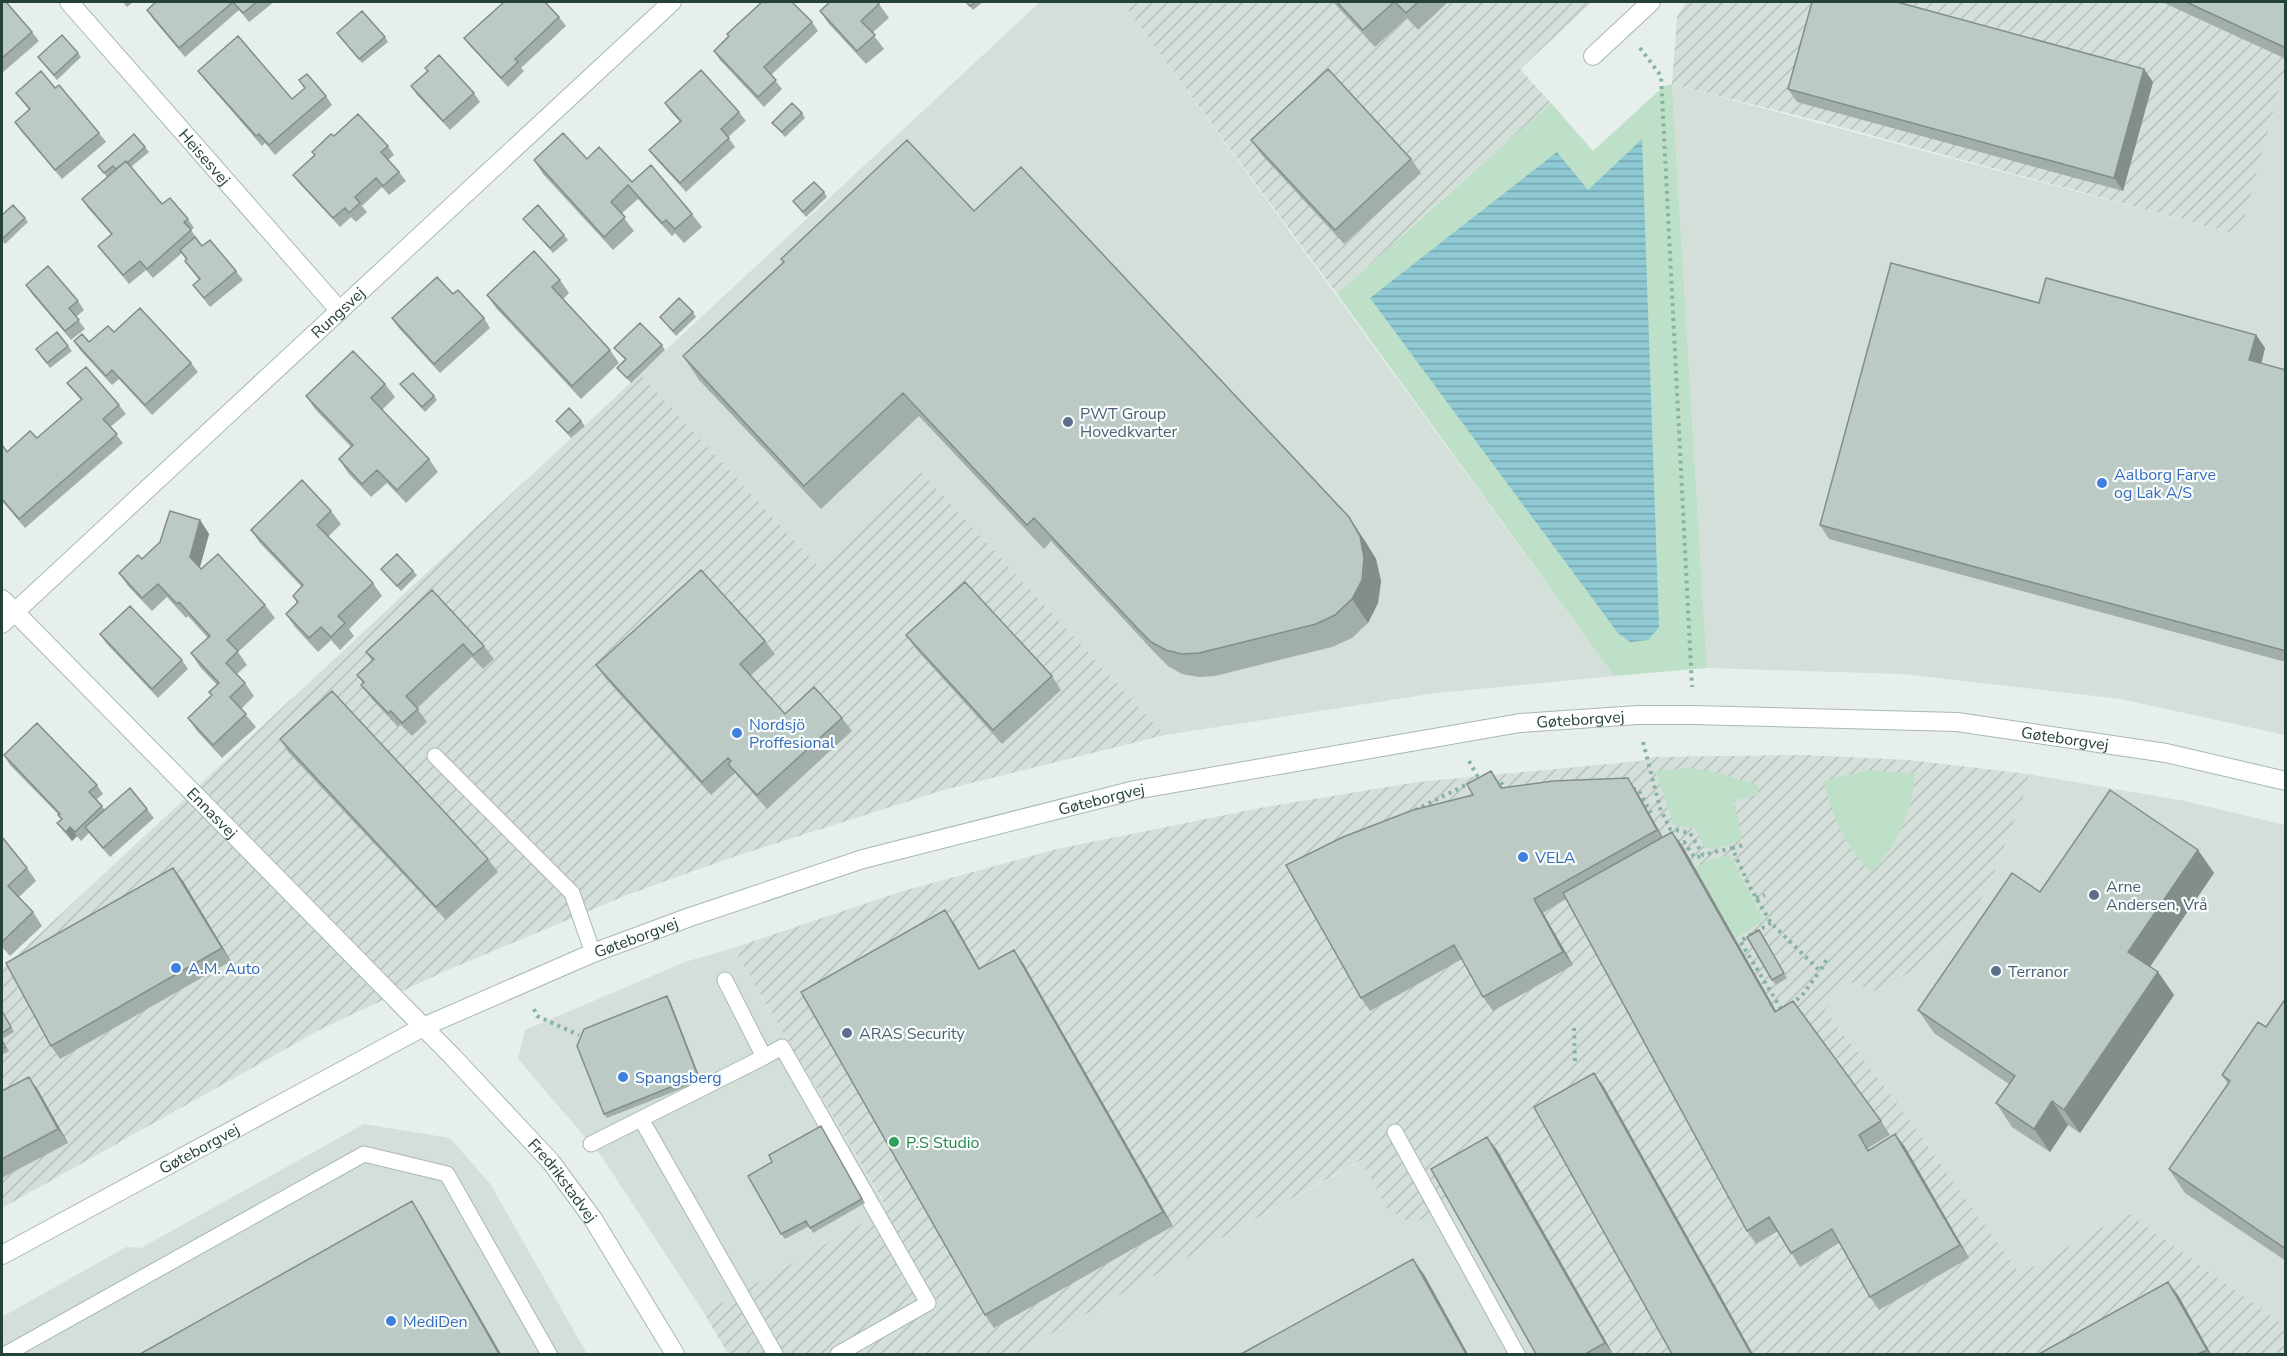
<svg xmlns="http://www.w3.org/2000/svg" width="2287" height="1356" viewBox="0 0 2287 1356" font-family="'Nunito Sans',sans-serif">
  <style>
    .built { fill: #d4dfda }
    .industrial { fill: url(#industrial-furrows) }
    .grass { fill: #bfe0c8 }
    .water { fill: url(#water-rules) }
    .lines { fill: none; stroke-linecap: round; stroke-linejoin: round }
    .service-casing { stroke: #a8b8b2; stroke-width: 17 }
    .minor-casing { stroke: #a8b8b2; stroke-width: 20 }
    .tertiary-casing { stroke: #a8b8b2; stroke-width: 20 }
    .path { stroke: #86b3a5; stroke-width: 4; stroke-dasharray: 3 4.5; stroke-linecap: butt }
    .service { stroke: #fff; stroke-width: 15 }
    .minor { stroke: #fff; stroke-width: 18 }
    .tertiary { stroke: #fff; stroke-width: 18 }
    .wall { fill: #a1aea9 }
    .shaded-wall { fill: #838d89 }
    .building { fill: #bbcac4; stroke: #838d89; stroke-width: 1.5 }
    .service-dot { fill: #5c6f8a; stroke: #f7fbf9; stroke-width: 2 }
    .shop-dot { fill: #3f7fe0; stroke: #f7fbf9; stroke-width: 2 }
    .leisure-dot { fill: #2e9e5b; stroke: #f7fbf9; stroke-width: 2 }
    .labels { text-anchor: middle; stroke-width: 4.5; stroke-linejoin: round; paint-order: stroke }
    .street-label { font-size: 16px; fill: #24423a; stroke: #f7fbf9 }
    .service-label { font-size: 16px; fill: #4e5e75; stroke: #f7fbf9; text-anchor: start }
    .shop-label { font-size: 16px; fill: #366cbe; stroke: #f7fbf9; text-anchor: start }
    .leisure-label { font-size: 16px; fill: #27864d; stroke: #f7fbf9; text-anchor: start }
  </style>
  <defs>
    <pattern id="industrial-furrows" width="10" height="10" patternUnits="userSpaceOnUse" patternTransform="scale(1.5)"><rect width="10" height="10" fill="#d4dfda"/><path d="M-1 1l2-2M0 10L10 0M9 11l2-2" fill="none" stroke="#b6c1bc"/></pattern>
    <pattern id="water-rules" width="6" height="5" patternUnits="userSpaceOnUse" patternTransform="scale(1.5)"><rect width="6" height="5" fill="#8ec9d4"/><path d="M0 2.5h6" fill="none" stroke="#74a5ad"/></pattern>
  </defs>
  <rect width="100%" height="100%" fill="#e6efeb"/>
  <path class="built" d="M1040,2H1122L1614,676L1437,693L1165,735L921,472L818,566L640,374Z
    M2285,68V735L2121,699L1903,674L1707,668L1672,84L2240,235Z
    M2028,774L2185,801L2285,825V1326L2128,1213L2020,1274L1889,1092L1825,1011L1845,980L1874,991L1898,980L1922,964L1962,927L1977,907L1991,881L2029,782Z
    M733,948L888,1210L704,1313L602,1157L518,1059L525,1030L685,962Z
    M364,1124L450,1138L491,1185L587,1354H2V1317L126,1247L141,1248Z
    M1362,1160L1413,1224L1452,1203L1538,1354H1015Z"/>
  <path class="industrial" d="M1122,2H1592L1520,69L1551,103L1337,294Z
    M1686,2H2285V68L2240,235L1823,122L1672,84L1677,17Z
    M640,374L818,566L921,472L1165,735L947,789L727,859L627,895L450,969L325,1027L2,1208V969Z
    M1804,755L1909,760L2028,774L2029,782L1991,881L1977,907L1962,927L1922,964L1898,980L1874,991L1845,980L1825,1011L1889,1092L2020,1274L2128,1213L2285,1326L2286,1354H1538L1451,1203L1413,1224L1389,1211L1361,1160L1015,1354H728L704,1313L888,1209L733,948L903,891L1057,849L1260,808L1418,782L1640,761L1652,757Z"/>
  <path class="grass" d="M1672,84L1707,668L1614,676L1337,294L1551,103L1593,151L1664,86Z
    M1690,768L1719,773L1758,785V795L1734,800L1742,839C1731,844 1718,850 1705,848L1695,828L1674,825L1655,771Z
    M1869,770L1915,774C1910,816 1900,842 1871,872C1845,847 1832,815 1824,781Z
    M1730,855L1764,921L1735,938L1695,868L1708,860Z"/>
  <path class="water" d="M1642,139L1659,627L1648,640L1630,642L1618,633L1370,298L1557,152L1588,190Z"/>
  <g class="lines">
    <defs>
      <path id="service" d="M435,756L572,893L593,953
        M764,1057L782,1047L928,1303L838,1354
        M641,1119L775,1354
        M1395,1132L1517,1354
        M591,1144L764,1057L725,980
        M6,1354L364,1154L447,1174L549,1354"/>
      <g id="minor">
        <path id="s1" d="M69,2L340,311"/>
        <path d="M1593,56L1651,2"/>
        <path id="s2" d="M2,599L453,1057L551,1162L593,1219L675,1354"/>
        <path id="s3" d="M2,624L672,2"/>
      </g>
      <g id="tertiary">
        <path id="s4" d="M2,1255L423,1027L593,953L690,917L863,859L1135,790L1520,723L1638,715H1693L1957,722L2166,753L2286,781"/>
      </g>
    </defs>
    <use href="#service" class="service-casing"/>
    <use href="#minor" class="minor-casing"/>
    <use href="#tertiary" class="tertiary-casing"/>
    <path class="path" d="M1640,48L1661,76L1692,687
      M1643,742L1660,808L1670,829L1690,833L1703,855L1732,848L1751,889L1771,923L1820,971L1827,959
      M1469,761L1479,779
      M1495,784L1500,781L1506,790
      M1633,789H1638L1651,813
      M1415,810L1470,783
      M1677,846L1684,842L1695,858L1703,855
      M1732,848L1744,845
      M1756,898L1765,895
      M1771,923L1740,941L1783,1012
      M1791,1005L1803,994L1820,971
      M534,1009L537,1016L579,1035
      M1574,1028L1575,1063"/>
    <use href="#service" class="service"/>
    <use href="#minor" class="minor"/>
    <use href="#tertiary" class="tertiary"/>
  </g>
  <path class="wall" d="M2,2L32,32L39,41L2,73Z
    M123,2H133L127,7Z
    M156,2H274L249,22L239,10L185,57L153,19L147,10Z
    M966,2H983L973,10Z
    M1333,2H1448L1418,30L1407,18L1375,47Z
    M2162,2H2286V59Z
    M879,4L889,18L872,33L884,49L866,64L829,24L820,11Z
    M559,17L566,26L521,68L524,71L508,87L471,47L464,38Z
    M812,22L818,31L771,75L782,89L764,107L720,60L714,51L728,37L727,34Z
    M337,33L385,37L388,42L362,63Z
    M78,53L81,57L57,80L38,57Z
    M425,68L474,93L480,102L450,130L417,95L411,86L427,71Z
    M2144,69L2153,82L2123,191L1797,102L1788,89Z
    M198,71L292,99L305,88L299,80L326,96L332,105L275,155L265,143L262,146L205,80Z
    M55,88L99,133L106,142L62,179L21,131L15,122L29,110L16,93Z
    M665,103L739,112L746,121L728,137L735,147L686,192L656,159L649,150L680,122L671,112Z
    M802,113L805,118L785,137L772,123Z
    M334,136L388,146L394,155L388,160L399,172L406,181L389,195L382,187L362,206L367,212L356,222L351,217L340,227L300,184L293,175Z
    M1251,140L1411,159L1421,173L1344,244L1261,154Z
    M145,147L149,152L131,167L162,204L188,219L194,228L191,230L202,246L236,271L243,280L210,307L193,285L199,280L185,261L186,260L182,253L153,278L146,270L129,284L105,255L98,246L111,234L88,208L82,199L107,177L98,166Z
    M587,159L692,214L702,227L684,243L675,233L672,236L638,199L621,214L634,231L613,250L543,174L534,160Z
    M824,192L827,197L806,217L793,201Z
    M974,211L1365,541L1376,559L1381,581L1378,603L1368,623L1352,638L1332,647L1215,676L1198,677L1182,674L1168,666L1156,654L1051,541L1044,549L919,416L821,509L699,380L683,356L783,262L781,259Z
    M2,215L25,218L28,222L5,244L2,240Z
    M523,219L564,235L568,240L553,253Z
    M560,280L569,293L563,299L610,350L619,363L581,399L496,308L487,295Z
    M26,285L78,301L84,310L76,317L85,329L71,340L32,294Z
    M453,294L484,318L490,328L440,373L398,327L392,318Z
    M2039,303L2256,335L2265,348L2261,363L2286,370V662L1829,539L1820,525Z
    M693,312L696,317L676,336L660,317Z
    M114,332L191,363L198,372L152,415L119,379L112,385L80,350L74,341L89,342Z
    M662,345L665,350L631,383L617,368L625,360L614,348Z
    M68,346L72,351L50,368L36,349Z
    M67,383L119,405L126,414L110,427L123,443L25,528L2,501V445L7,452L37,438L81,400Z
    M385,384L395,397L382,410L429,459L438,472L406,503L387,483L371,497L348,473L339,459L351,447L315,409L306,396Z
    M400,384L434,396L437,400L425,412Z
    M556,421H581L585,426L571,438Z
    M331,511L341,524L328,537L373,583L382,596L349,629L354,636L340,650L331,640L318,652L295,627L286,614L297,603L293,596L302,587L260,543L251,530Z
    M200,520L209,534L200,567L201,569L265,605L275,618L238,652L247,665L237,674L245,683L254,696L241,709L256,727L222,758L197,731L188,718L212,695L217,685L200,667L191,653L208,638L188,616L186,618L167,597L152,611L128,586L119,573L142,559Z
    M381,569L413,571L417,575L401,591Z
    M432,590L484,646L494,659L483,669L472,657L417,708L427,722L412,736L400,724L398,727L371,698L361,685L363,683L357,675L372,661L366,652Z
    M100,634L182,660L188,669L158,698L106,643Z
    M906,635L1052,676L1061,690L1002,744L916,649Z
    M765,641L775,654L750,676L785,714L842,718L852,731L767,809L735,773L711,795L606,679L596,665Z
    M280,739L488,859L498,872L446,920L289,753Z
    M4,755L97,785L103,794L96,800L105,810L147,809L154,818L110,857L89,833L81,841L77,836L72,841L64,832L57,823L61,819L59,815L10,765Z
    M1491,771L1503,788L1637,792L1663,837L1682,845L1776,1011L1881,1121L1890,1135L1868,1148L1869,1150L1895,1134L1905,1147L1969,1258L1879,1310L1870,1297L1839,1243L1800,1267L1778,1231L1756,1244L1747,1231L1566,899L1543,913L1573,965L1493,1011L1483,997L1462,959L1370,1011L1361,998L1473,795Z
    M2,837L27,868L36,881L19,897L33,912L42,926L10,956L2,947Z
    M2198,850L2214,873L2150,967L2158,972L2174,995L2080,1133L2068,1125L2050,1152L2012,1127L1996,1103L2009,1084L1934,1033L1918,1010L2040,892Z
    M183,881L231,961L60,1059L51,1046Z
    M954,923L980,969L1014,950L1023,963L1173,1226L994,1328L985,1315Z
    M1762,935L1787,978L1776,985L1772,980Z
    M2286,998V1261L2185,1193L2169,1169L2228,1084L2222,1075L2266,1027Z
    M670,1001L701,1081L607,1118L604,1114Z
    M2,1011L14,1032L2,1039Z
    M2,1039L9,1051L2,1055Z
    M29,1077L38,1090L68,1143L2,1178V1091Z
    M821,1126L865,1203L813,1233L809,1226L785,1239L781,1234L772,1162Z
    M1497,1150L1613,1354H1536Z
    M2178,1295L2211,1354H2039Z"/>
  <path class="shaded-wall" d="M2144,69L2153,82L2123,191L2114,178Z
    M2256,335L2265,348L2259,373L2249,360Z
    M1349,517L1365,541L1376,559L1381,581L1378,603L1368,623L1352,599Z
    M200,520L209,534L199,570L190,557Z
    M1628,778L1637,792L1666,843L1657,830Z
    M70,827L77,836L72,841L66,832Z
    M1672,832L1682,845L1784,1025L1775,1012Z
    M2198,850L2214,873L2144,975L2128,952Z
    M173,868L183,881L231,961L222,948Z
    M1534,899L1543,913L1573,965L1563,952Z
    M945,910L954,923L988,983L979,969Z
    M1014,950L1023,963L1173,1226L1163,1212Z
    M2158,972L2174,995L2080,1133L2064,1110Z
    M667,996L670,1001L701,1081L698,1076Z
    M1594,1073L1604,1087L1753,1354H1751Z
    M29,1077L38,1090L68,1143L58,1129Z
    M2052,1101L2068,1125L2050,1152L2034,1129Z
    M1895,1134L1905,1147L1969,1258L1960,1245Z
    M1487,1137L1497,1150L1613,1354L1605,1343Z
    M412,1201L421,1215L501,1354H499Z
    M1413,1259L1425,1276L1468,1354H1466Z
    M2168,1282L2178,1295L2211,1354H2210L2207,1350Z"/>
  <path class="building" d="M2,2H6L32,32L2,58Z
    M156,2H233L179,48L147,10Z
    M233,2H257L243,13Z
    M504,2H545L559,17L515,59L518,62L501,78L464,38Z
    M762,2H792L812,22L764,67L776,80L758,97L714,51L729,36L727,34Z
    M830,2H877L879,4L861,21L875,35L857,51L820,11Z
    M966,2H975L970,6Z
    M1337,2H1394L1363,30Z
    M1395,2H1418L1406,13Z
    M1812,2H1897L2144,69L2114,178L1788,89Z
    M2186,2H2286V48Z
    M362,11L385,37L359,59L337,33Z
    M62,35L78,53L54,75L38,57Z
    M238,36L292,99L305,88L299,80L307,74L326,96L269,145L259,134L256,136L198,71Z
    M439,55L474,93L443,121L411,86L428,71L425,68Z
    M1328,69L1411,159L1335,230L1251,140Z
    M701,70L739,112L721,129L729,138L680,183L649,150L681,121L665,103Z
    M41,71L55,88L59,85L99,133L55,170L15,122L30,109L16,93Z
    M792,103L802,113L782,132L772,123Z
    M358,114L388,146L381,152L399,172L383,186L376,178L355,197L360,203L349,213L345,208L333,218L293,175L315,155L312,152L331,134L334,136Z
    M563,133L587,159L599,147L632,182L651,165L692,214L675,229L666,220L662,223L628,185L611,202L625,217L604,237L534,160Z
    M134,134L145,147L127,163L126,161L116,169L113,166L104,173L98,166Z
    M907,140L974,211L1021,167L1349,517L1360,536L1364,558L1362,580L1352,599L1335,615L1316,624L1199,653L1182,654L1166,650L1151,642L1139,630L1034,518L1027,525L903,393L804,486L683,356L784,262L781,259Z
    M126,161L162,204L170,198L188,219L184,222L191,230L147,269L140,261L123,275L98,246L112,234L82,199Z
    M814,182L824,192L803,212L793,201Z
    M13,205L25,218L2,239V215Z
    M538,205L564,235L550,248L523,219Z
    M195,237L202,246L210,240L236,271L204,298L193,285L200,279L185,261L187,259L180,250Z
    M534,251L560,280L552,287L610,350L572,386L487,295Z
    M1891,263L2039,303L2046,278L2256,335L2249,360L2286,370V651L1820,525Z
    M48,266L78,301L69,308L79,320L65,331L26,285Z
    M437,277L453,294L458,290L484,318L434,364L392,318Z
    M679,298L693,312L673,331L660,317Z
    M140,308L191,363L145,405L112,370L106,376L74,341L82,334L89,342L108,326L114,332Z
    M640,323L662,345L627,378L617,368L626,359L614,348Z
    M57,332L68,346L47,363L36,349Z
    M353,351L385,384L371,398L429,459L397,490L377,470L362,484L339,459L353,445L306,396Z
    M86,367L119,405L103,419L117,434L19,519L2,499V445L7,452L30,431L37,438L82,399L67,383Z
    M413,373L434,396L422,407L400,384Z
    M569,408L581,421L568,433L556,421Z
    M302,480L331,511L317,525L373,583L338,616L345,623L331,637L321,627L309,638L286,614L298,602L293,596L303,585L251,530Z
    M170,511L200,520L190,557L201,569L218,554L265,605L227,640L238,651L226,663L245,683L230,697L246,714L213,745L188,718L212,695L209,692L219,683L191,653L210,636L179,602L177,604L158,584L142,598L119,573L138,555L142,559L160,542Z
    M397,554L413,571L397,586L381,569Z
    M701,570L765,641L740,664L785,714L814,687L842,718L757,795L728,764L731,761L728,758L702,782L596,665Z
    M965,582L1052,676L993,730L906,635Z
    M432,590L484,646L473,655L463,644L406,696L418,709L402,723L391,711L388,713L361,685L364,682L357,675L374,659L366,652Z
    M130,606L182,660L152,689L100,634Z
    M332,691L488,859L436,907L280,739Z
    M37,723L97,785L89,792L102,806L75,832L70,827L66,832L57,823L62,819L58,815L60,814L4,755Z
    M1491,771L1501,788L1553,781L1628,778L1657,830L1534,899L1563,952L1483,997L1454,945L1361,998L1286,865L1343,837L1413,810L1473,795L1467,784Z
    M130,788L147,809L103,848L85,827Z
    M2110,790L2198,850L2128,952L2158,972L2064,1110L2052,1101L2034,1129L1996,1103L2015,1076L1918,1010L2012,873L2040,892Z
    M1672,832L1775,1012L1793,1001L1881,1121L1859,1135L1868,1151L1895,1134L1960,1245L1870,1297L1832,1229L1791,1253L1769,1217L1747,1231L1563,893Z
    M2,837L27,868L8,886L33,912L2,942Z
    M173,868L222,948L51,1046L6,963Z
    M945,910L979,969L1014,950L1163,1212L985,1315L801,992Z
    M1759,930L1784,973L1772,980L1747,937Z
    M667,996L698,1076L604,1114L577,1046L584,1029Z
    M2286,998V1249L2169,1169L2230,1081L2222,1075L2258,1022L2266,1027Z
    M2,1011L11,1027L2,1033Z
    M2,1040L5,1047L2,1049Z
    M1594,1073L1751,1354H1672L1534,1107Z
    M29,1077L58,1129L2,1159V1091Z
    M821,1126L862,1199L810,1228L806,1221L781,1234L748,1176L772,1162L769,1155Z
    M1487,1137L1605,1343L1585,1354H1536L1431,1169Z
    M412,1201L499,1354H140Z
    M1413,1259L1466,1354H1241Z
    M2168,1282L2207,1350L2198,1354H2039Z"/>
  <g class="service-dot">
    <circle cx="1068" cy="422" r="6"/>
    <circle cx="2094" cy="895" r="6"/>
    <circle cx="1996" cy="971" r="6"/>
    <circle cx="847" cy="1033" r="6"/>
  </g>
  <g class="shop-dot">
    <circle cx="2102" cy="483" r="6"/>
    <circle cx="737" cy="733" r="6"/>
    <circle cx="1523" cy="857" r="6"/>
    <circle cx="176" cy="968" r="6"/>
    <circle cx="623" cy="1077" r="6"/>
    <circle cx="391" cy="1321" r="6"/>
  </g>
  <circle class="leisure-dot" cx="894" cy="1142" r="6"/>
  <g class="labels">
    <g class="street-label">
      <text dy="6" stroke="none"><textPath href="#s1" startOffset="206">Heisesvej</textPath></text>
      <text dy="6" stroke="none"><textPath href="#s3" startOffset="458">Rungsvej</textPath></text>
      <text dy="6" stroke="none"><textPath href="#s4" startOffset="1682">Gøteborgvej</textPath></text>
      <text dy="6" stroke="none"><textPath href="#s4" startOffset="2168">Gøteborgvej</textPath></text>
      <text dy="6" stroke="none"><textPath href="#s4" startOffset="1196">Gøteborgvej</textPath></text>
      <text dy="6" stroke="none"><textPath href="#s2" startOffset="300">Ennasvej</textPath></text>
      <text dy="6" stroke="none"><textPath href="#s4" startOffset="710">Gøteborgvej</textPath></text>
      <text dy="6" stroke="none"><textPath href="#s4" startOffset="224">Gøteborgvej</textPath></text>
      <text dy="6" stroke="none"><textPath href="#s2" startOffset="808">Fredrikstadvej</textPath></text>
    </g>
    <g class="service-label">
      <text x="1080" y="419">PWT Group<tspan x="1080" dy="18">Hovedkvarter</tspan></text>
      <text x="2106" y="892">Arne<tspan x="2106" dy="18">Andersen, Vrå</tspan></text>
      <text x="2008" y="977">Terranor</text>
      <text x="859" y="1039">ARAS Security</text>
    </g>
    <g class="shop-label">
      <text x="2114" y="480">Aalborg Farve<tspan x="2114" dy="18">og Lak A/S</tspan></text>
      <text x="749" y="730">Nordsjö<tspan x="749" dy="18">Proffesional</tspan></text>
      <text x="1535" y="863">VELA</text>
      <text x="188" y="974">A.M. Auto</text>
      <text x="635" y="1083">Spangsberg</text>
      <text x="403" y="1327">MediDen</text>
    </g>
    <g class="leisure-label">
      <text x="906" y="1148">P.S Studio</text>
    </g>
  </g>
  <rect width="2287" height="1356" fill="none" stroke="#24423a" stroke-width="6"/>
</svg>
